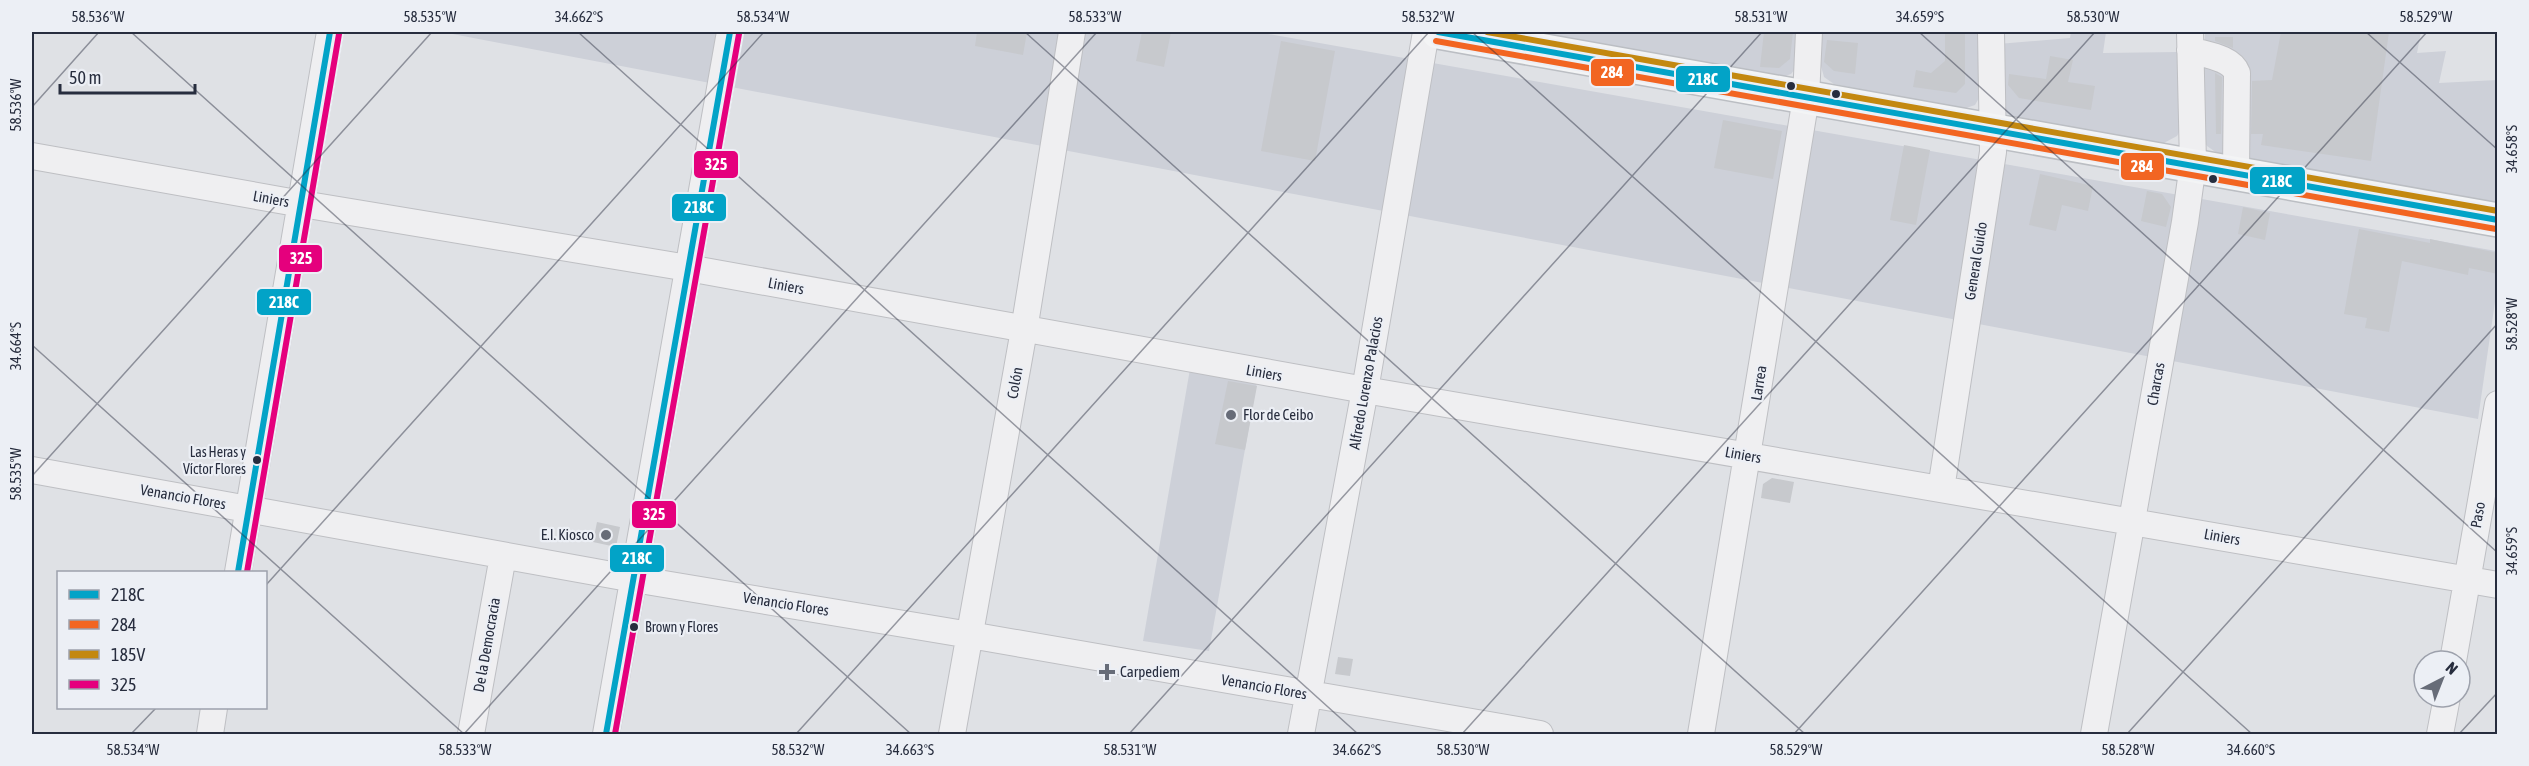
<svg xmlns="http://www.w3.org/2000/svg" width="2529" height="766" viewBox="0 0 2529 766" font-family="'Asap Condensed',sans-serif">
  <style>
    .built { fill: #cdd0d8 }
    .building { fill: #c7c9cd }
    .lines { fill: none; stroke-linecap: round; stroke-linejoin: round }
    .minor-casing { stroke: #bebfc3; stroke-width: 28 }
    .major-casing { stroke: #bbbec3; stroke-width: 36 }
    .minor { stroke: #efeff1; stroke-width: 26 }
    .major { stroke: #f3f4f5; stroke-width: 33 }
    .bus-1-casing { stroke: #eceff5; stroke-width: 10 }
    .bus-2-casing { stroke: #eceff5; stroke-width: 10 }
    .bus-3-casing { stroke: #eceff5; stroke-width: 10 }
    .bus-4-casing { stroke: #eceff5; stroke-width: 10 }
    .bus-1 { stroke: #02a3c7; stroke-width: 6 }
    .bus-2 { stroke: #f26522; stroke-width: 6 }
    .bus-3 { stroke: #c38810; stroke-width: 6 }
    .bus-4 { stroke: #e5007d; stroke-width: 6 }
    .ticks { fill: none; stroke: #272d3e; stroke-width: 1.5; stroke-opacity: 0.45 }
    .bus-dot { fill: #272d3e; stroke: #eceff5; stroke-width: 2 }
    .poi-dot { fill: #676c78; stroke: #eceff5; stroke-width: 2 }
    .labels { text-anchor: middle; stroke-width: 4.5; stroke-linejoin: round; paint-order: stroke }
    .bus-label { font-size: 14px; fill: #272d3e; stroke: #eceff5; text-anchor: end }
    .street-label { font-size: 15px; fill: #272d3e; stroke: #eceff5 }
    .poi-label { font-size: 15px; fill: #272d3e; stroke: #eceff5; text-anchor: start }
    .line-badge { stroke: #eceff5; stroke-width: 2 }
    .badge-label { font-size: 16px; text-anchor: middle; font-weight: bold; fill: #fff }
    .neatline { fill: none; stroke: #272d3e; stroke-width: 2 }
    .ticks-label { font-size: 15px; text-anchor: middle; fill: #272d3e }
  </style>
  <rect width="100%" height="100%" fill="#dfe1e5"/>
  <path class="built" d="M442,32H1257L2496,251L2497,288L2478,419Z
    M1537,32H1798L1795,69L1791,74L1782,77Z
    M1822,32H1980L1979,98L1975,105L1963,109L1834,84L1824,77L1821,66Z
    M2071,32H2106L2103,53L2179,52L2181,129L2177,136L2162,144L2015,118L2004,112L1998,44L2070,38Z
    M2205,32H2421L2417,53L2446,51L2439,83L2497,80V202L2217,153L2207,146L2201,136Z
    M1190,369L1257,382L1209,651L1143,641Z"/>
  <path class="building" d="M977,32H1027L1023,55L975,46Z
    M1142,32H1171L1164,67L1136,61Z
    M1764,32H1793L1790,59L1779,68L1760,67Z
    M2281,32H2389L2371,161L2261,145L2263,134H2251L2252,81L2272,80Z
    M1945,34H1965V84L1956,93L1913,87L1916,70L1931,73L1945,61Z
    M2215,37H2233V48L2215,41Z
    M1827,40L1858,43L1855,74L1834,71L1824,62Z
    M1281,41L1335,51L1315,161L1261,151Z
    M2050,56L2073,60L2068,82L2095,86L2091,110L2019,98L2008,85L2009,74L2046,79Z
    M2215,73L2222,77L2221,134H2216Z
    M1723,120L1782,131L1773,179L1714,168Z
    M1904,145L1930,150L1916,225L1890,220Z
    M2040,174L2093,186L2088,211L2062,205L2056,231L2029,225Z
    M2147,191L2162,194L2171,207L2166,227L2141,221Z
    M2243,207L2270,213L2265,240L2238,234Z
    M2359,229L2430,243V239L2498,253V274L2469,268L2468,275L2402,261L2389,332L2365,328L2367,318L2344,314Z
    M1228,381L1257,386L1245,450L1215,444Z
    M1772,478L1794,482L1790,503L1761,498L1763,484Z
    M597,522L620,527L616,547L593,542Z
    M1338,657L1353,659L1350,676L1335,674Z"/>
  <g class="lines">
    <defs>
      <path id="minor" d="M2190,50C2205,55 2231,57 2237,73L2236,171
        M32,156L302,204L688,268L1365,390L2498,585
        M32,470L634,579L970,635L1540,734
        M1941,489L1993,152L1991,32
        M238,572L330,32
        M2453,661L2498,404
        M210,734L214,708
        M471,734L503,556
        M606,734L730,32
        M952,734L1024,330L1072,32
        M1301,734L1365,390L1426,32
        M1701,734L1806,98L1809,32
        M2094,734L2185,222L2193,164L2190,32
        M2440,734L2447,697"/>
      <path id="major" d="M1438,32C1791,95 2145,154 2498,220"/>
    </defs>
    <use href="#minor" class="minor-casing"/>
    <use href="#major" class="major-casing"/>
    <use href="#minor" class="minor"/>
    <use href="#major" class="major"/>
    <defs>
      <path id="bus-1" d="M1438,32L2498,220
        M238,572L330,32
        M606,734L730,32"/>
      <path id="bus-2" d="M1436,41L2496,229"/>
      <path id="bus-3" d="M1487,32L2498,211"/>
      <path id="bus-4" d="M247,572L339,34
        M615,734L739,34"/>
    </defs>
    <use href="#bus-1" class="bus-1-casing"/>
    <use href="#bus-2" class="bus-2-casing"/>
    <use href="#bus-3" class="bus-3-casing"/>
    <use href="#bus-4" class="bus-4-casing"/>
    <use href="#bus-1" class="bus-1"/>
    <use href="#bus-2" class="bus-2"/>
    <use href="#bus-3" class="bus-3"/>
    <use href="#bus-4" class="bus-4"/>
  </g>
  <path class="ticks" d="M131,32L911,734M578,32L1358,734M1025,32L1805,734M1472,32L2252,734M1919,32L2498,553M2366,32L2498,150M32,107L99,32M32,345L464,734M32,476L432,32M266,585L764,32M131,734L156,708M464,734L1097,32M796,734L1429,32M1129,734L1762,32M1462,734L2095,32M1794,734L2427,32M2127,734L2498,323M2459,734L2498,692"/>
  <g class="bus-dot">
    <circle cx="1791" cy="86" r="5"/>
    <circle cx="1836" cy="94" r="5"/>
    <circle cx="2213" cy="179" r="5"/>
    <circle cx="257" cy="460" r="5"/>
    <circle cx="634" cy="627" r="5"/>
  </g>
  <g class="poi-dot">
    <circle cx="1231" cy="415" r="6"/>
    <circle cx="606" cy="535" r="6"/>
    <path d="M1104 663h6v6h6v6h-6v6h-6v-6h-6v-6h6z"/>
  </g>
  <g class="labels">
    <g class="bus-label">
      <text x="246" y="457">Las Heras y<tspan x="246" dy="17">Víctor Flores</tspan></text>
      <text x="645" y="632" text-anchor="start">Brown y Flores</text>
    </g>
    <g class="street-label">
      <text transform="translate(271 199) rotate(10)" y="5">Liniers</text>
      <text transform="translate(1976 261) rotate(-81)" y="5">General Guido</text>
      <text transform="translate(786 286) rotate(11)" y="5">Liniers</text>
      <text transform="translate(1264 373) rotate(10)" y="5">Liniers</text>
      <text transform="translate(1015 383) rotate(-80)" y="5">Colón</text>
      <text transform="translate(1366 383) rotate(-80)" y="5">Alfredo Lorenzo Palacios</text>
      <text transform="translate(1759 383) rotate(-81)" y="5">Larrea</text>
      <text transform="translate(2156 384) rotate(-80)" y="5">Charcas</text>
      <text transform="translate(1743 455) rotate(10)" y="5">Liniers</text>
      <text transform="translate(183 497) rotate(10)" y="5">Venancio Flores</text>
      <text transform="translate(2478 515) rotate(-80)" y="5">Paso</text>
      <text transform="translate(2222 537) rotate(10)" y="5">Liniers</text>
      <text transform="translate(786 604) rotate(9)" y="5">Venancio Flores</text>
      <text transform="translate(487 645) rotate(-80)" y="5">De la Democracia</text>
      <text transform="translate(1264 687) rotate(10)" y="5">Venancio Flores</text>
    </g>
    <g class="poi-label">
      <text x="1243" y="420">Flor de Ceibo</text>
      <text x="594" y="540" text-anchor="end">E.I. Kiosco</text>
      <text x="1120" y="677">Carpediem</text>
    </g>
  </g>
  <g class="line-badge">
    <rect x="1590" y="58" width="45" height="29" rx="6" fill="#f26522"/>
    <rect x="1675" y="65" width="56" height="28" rx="6" fill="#02a3c7"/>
    <rect x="693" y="150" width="46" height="29" rx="6" fill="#e5007d"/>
    <rect x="2120" y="152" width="45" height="29" rx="6" fill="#f26522"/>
    <rect x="2249" y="166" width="57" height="29" rx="6" fill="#02a3c7"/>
    <rect x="671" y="193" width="56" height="29" rx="6" fill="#02a3c7"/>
    <rect x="278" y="244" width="45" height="29" rx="6" fill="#e5007d"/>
    <rect x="256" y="288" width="56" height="28" rx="6" fill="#02a3c7"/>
    <rect x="631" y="500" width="46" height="29" rx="6" fill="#e5007d"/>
    <rect x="609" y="544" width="56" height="29" rx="6" fill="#02a3c7"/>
  </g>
  <g class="badge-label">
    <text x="1612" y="78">284</text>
    <text x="1703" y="85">218C</text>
    <text x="716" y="170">325</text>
    <text x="2142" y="172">284</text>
    <text x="2277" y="187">218C</text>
    <text x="699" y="213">218C</text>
    <text x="301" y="264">325</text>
    <text x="284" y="308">218C</text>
    <text x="654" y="520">325</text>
    <text x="637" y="564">218C</text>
  </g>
  <rect width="2529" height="766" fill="none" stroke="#eceff5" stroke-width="66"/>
  <rect x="57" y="571" width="210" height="138" fill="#eceff5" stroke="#9da1ac" stroke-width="1.5"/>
  <rect x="69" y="590" width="30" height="9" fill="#02a3c7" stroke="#9da1ac" stroke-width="1.5"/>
  <text x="111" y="601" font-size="18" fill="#272d3e">218C</text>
  <rect x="69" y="620" width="30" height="9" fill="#f26522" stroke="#9da1ac" stroke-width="1.5"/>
  <text x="111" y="631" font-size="18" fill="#272d3e">284</text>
  <rect x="69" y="650" width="30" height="9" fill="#c38810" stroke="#9da1ac" stroke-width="1.5"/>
  <text x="111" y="661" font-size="18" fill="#272d3e">185V</text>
  <rect x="69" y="680" width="30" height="9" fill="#e5007d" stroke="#9da1ac" stroke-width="1.5"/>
  <text x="111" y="691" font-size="18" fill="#272d3e">325</text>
  <g transform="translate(2442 679) rotate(42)"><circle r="28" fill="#eceff5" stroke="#9da1ac" stroke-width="1.5"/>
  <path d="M0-4.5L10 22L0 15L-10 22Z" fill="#676c78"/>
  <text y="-9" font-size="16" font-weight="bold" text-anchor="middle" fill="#272d3e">N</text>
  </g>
  <path d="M60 84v9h135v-9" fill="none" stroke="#272d3e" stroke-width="3"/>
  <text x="69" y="84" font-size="18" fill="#272d3e" stroke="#eceff5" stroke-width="4.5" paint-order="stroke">50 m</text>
  <rect x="33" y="33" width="2463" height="700" class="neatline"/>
  <g class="ticks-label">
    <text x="98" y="22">58.536°W</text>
    <text x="430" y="22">58.535°W</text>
    <text x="579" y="22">34.662°S</text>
    <text x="763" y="22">58.534°W</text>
    <text x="1095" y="22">58.533°W</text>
    <text x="1428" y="22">58.532°W</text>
    <text x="1761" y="22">58.531°W</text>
    <text x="1920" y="22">34.659°S</text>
    <text x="2093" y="22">58.530°W</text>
    <text x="2426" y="22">58.529°W</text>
    <text transform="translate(16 105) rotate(-90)" y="5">58.536°W</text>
    <text transform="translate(2512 149) rotate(-90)" y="5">34.658°S</text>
    <text transform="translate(2512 324) rotate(-90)" y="5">58.528°W</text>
    <text transform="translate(16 346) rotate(-90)" y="5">34.664°S</text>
    <text transform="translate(16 474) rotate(-90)" y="5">58.535°W</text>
    <text transform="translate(2512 551) rotate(-90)" y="5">34.659°S</text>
    <text x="133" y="755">58.534°W</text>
    <text x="465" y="755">58.533°W</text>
    <text x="798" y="755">58.532°W</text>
    <text x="910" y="755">34.663°S</text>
    <text x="1130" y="755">58.531°W</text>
    <text x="1357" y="755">34.662°S</text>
    <text x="1463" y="755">58.530°W</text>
    <text x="1796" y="755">58.529°W</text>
    <text x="2128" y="755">58.528°W</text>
    <text x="2251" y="755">34.660°S</text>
  </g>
</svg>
